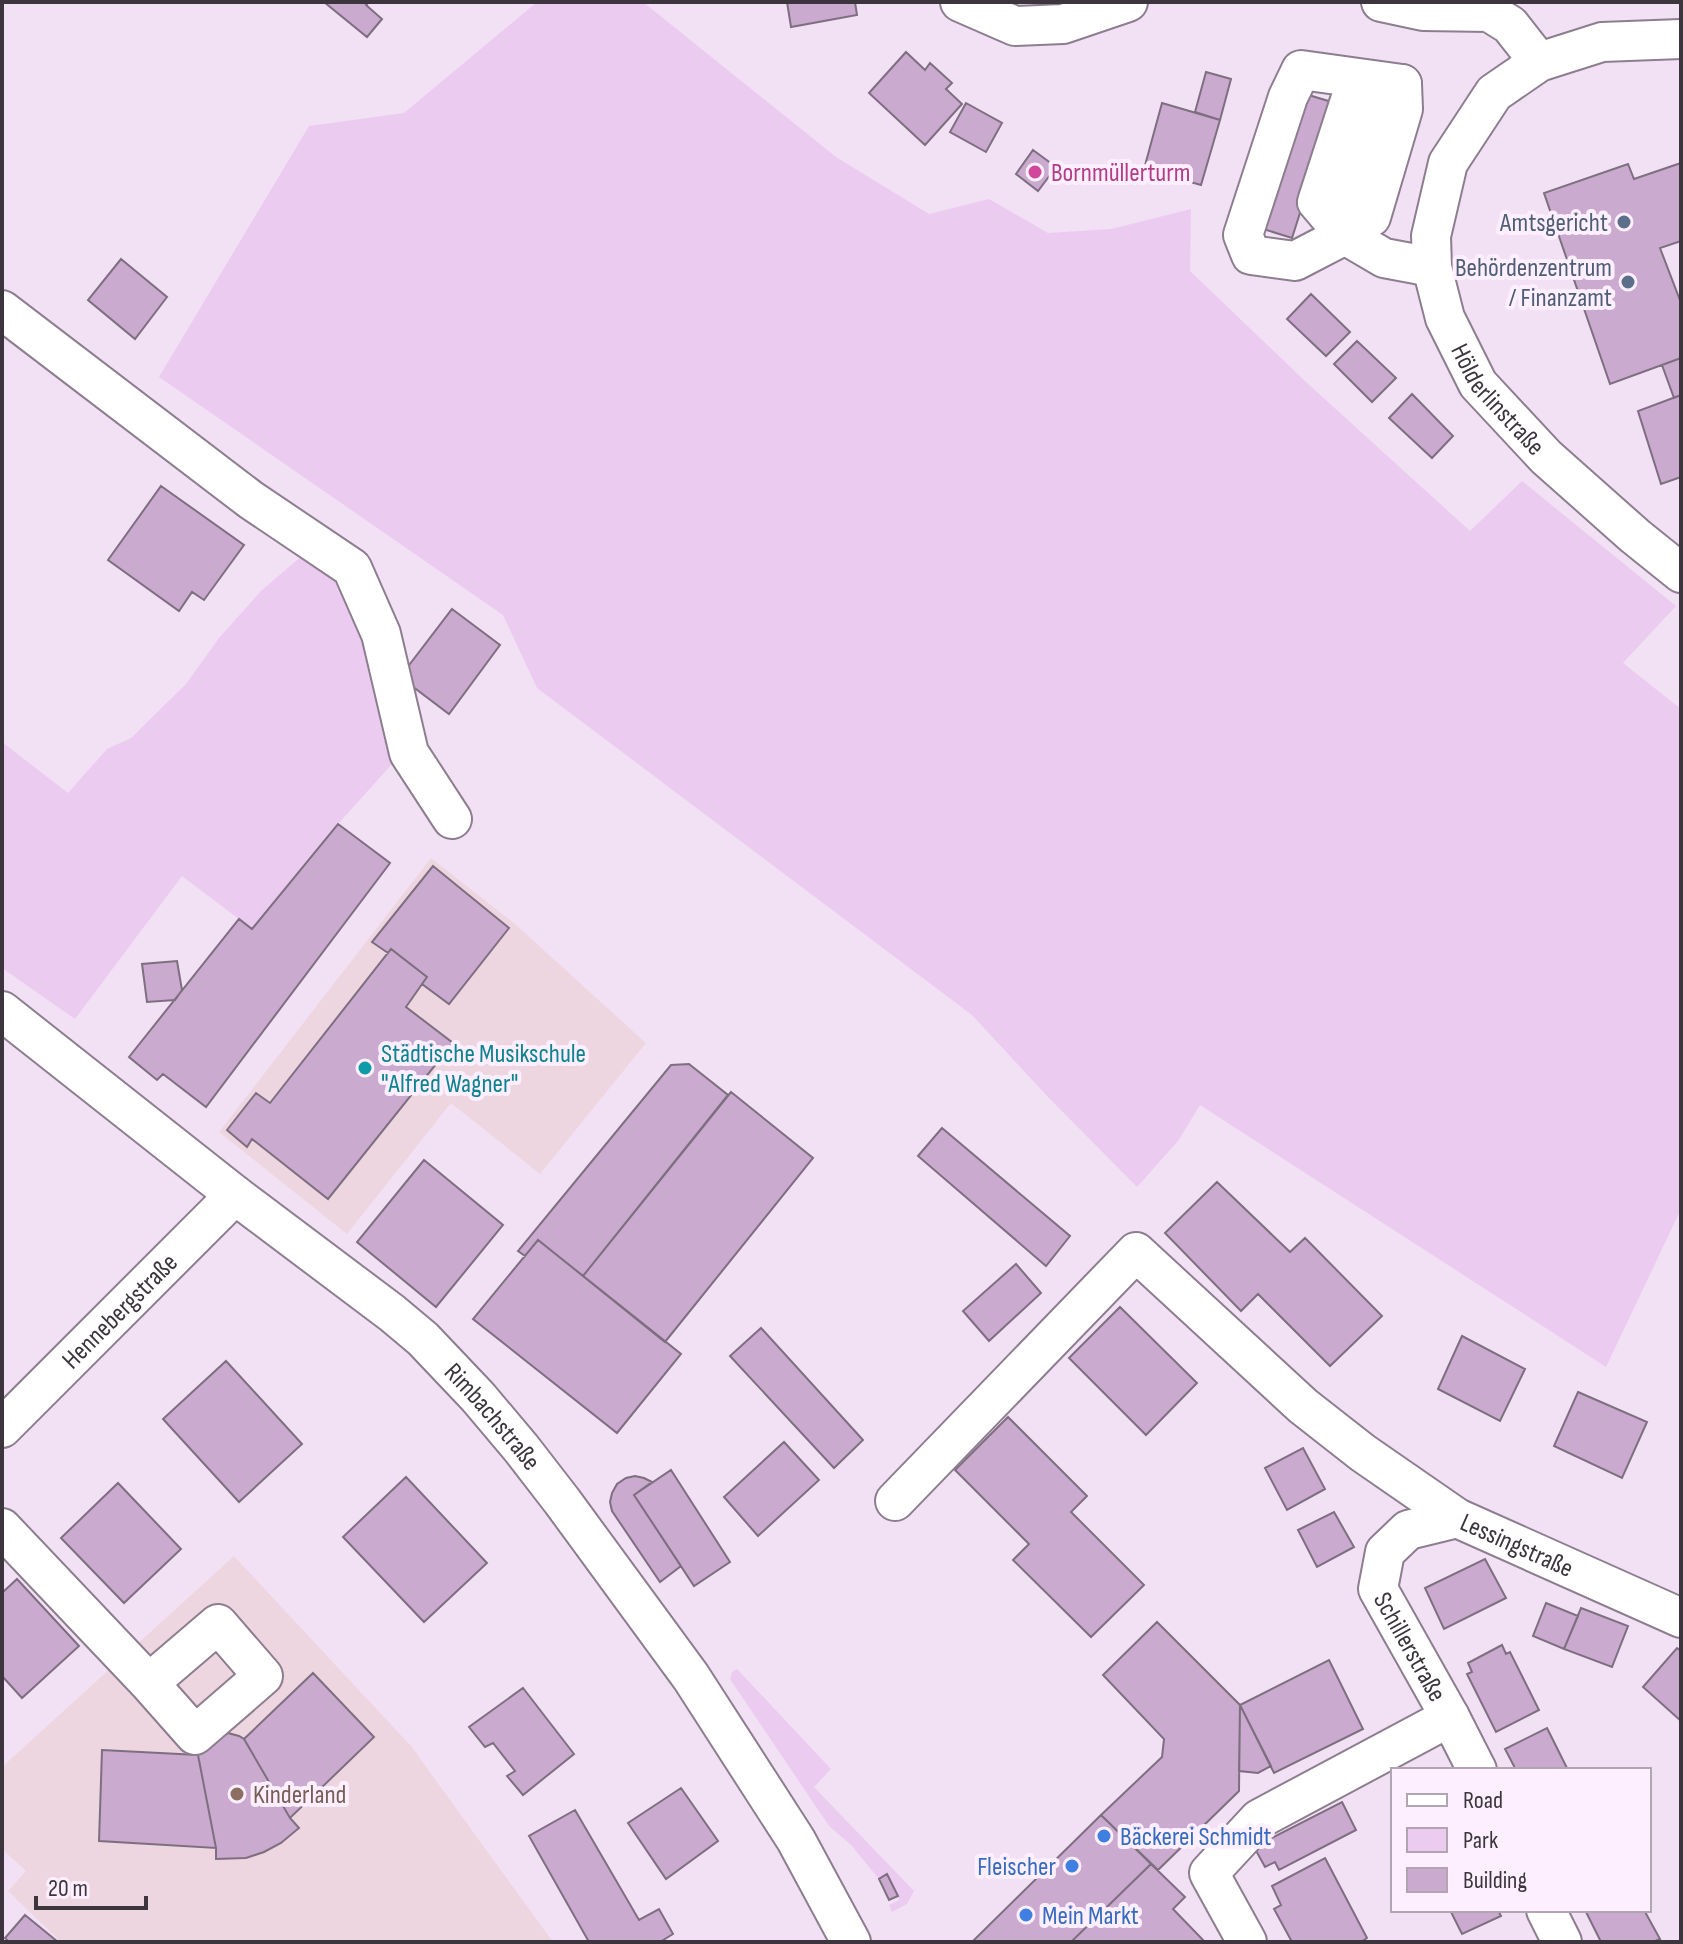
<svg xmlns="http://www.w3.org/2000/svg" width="1683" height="1944" viewBox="0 0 1683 1944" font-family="'Sofia Sans Condensed',sans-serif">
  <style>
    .education { fill: #eed6e0 }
    .green { fill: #ebccf0 }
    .building { fill: #caaacf; stroke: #7e6f80; stroke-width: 2 }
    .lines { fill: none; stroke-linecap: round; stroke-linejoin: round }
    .minor-casing { stroke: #8d7e8f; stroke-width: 42 }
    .minor { stroke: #fff; stroke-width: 38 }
    .hotel-dot { fill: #d1479c; stroke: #fdefff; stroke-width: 3 }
    .service-dot { fill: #5c6f8a; stroke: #fdefff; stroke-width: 3 }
    .culture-dot { fill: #0f9aa8; stroke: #fdefff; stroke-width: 3 }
    .education-dot { fill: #8d6e63; stroke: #fdefff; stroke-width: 3 }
    .shop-dot { fill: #3f7fe0; stroke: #fdefff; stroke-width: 3 }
    .labels { text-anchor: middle; stroke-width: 8; stroke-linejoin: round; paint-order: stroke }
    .hotel-label { font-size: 26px; fill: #b23c85; stroke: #fdefff; text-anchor: start }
    .service-label { font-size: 26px; fill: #4e5e75; stroke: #fdefff; text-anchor: end }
    .street-label { font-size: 26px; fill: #3c353d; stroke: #fdefff }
    .culture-label { font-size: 26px; fill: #0d838f; stroke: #fdefff; text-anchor: start }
    .education-label { font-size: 26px; fill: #785e54; stroke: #fdefff; text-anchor: start }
    .shop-label { font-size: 26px; fill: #366cbe; stroke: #fdefff; text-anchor: start }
  </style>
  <rect width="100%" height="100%" fill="#f2e1f4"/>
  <path class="education" d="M431,858L515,924L646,1043L540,1174L451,1103L347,1234L219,1132Z
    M234,1556L411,1746L553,1942H61L8,1891L26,1871L2,1849V1767Z"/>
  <path class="green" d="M537,2H643L836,157L929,214L989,199L1048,233L1111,229L1191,209L1190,271L1306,382L1470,531L1522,481L1676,606L1623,663L1681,709V1209L1606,1367L1200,1105L1178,1141L1137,1187L1047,1096L972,1015L537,688L503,615L159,377L309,126L404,113Z
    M311,552L352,604L402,753L338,824L252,929L182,876L75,1019L2,968V742L68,793L107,749L131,738L186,684L219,638L261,591L297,560Z
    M737,1669L831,1769L814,1787L914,1891L907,1904L892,1912L889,1905L899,1900L887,1875L879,1879L851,1845L829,1826L730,1679L732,1672Z"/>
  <path class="building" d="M324,2H369L366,5L382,19L367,37Z
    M787,2H855L857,15L791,27Z
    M906,52L925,70L930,63L952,83L946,89L962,104L925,145L869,93Z
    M1206,72L1231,79L1220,120L1195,112Z
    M1302,93L1335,103L1292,238L1231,219Z
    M966,103L1002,123L986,152L950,132Z
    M1162,103L1220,120L1201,185L1144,169Z
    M1033,150L1056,167L1038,191L1016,174Z
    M1681,163V241L1660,248L1681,303V358L1610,384L1544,193L1628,164L1634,179Z
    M121,259L167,297L135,339L88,300Z
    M1311,294L1350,332L1326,356L1287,319Z
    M1357,341L1396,378L1372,402L1334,364Z
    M1681,358V395L1674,398L1662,365Z
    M1412,394L1453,436L1432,458L1389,418Z
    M1681,395V477L1661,484L1638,411Z
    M161,486L244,545L204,600L192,592L179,611L108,560Z
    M452,609L500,645L449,714L400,677Z
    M338,824L390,863L206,1107L163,1074L157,1080L129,1057L239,919L252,929Z
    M433,866L509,928L449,1004L422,984L427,977L391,949L388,953L372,942Z
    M391,949L427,977L406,1007L453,1043L328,1199L252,1139L247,1147L227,1130L256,1093L270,1103Z
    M177,961L182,990L175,1000L147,1002L142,964Z
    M689,1064L728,1095L583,1276L538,1240L525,1256L518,1251L671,1065Z
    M731,1092L813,1158L665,1342L583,1276Z
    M942,1128L1070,1236L1046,1266L918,1156Z
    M424,1160L503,1225L436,1307L357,1242Z
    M1217,1182L1290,1252L1305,1238L1382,1316L1330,1366L1258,1294L1241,1311L1165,1233Z
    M538,1240L681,1354L617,1433L473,1319Z
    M1016,1264L1041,1293L989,1341L963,1311Z
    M1120,1307L1197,1383L1146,1435L1069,1358Z
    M761,1328L863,1440L834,1468L730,1356Z
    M1462,1336L1525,1369L1500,1421L1438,1389Z
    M226,1361L302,1444L239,1502L163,1419Z
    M1578,1392L1647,1422L1622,1478L1554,1446Z
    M1008,1417L1087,1496L1071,1512L1144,1585L1091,1637L1013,1560L1029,1544L955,1470Z
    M784,1442L819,1480L758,1536L724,1497Z
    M1303,1448L1325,1489L1287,1510L1265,1468Z
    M671,1470L730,1562L694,1586L634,1495Z
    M635,1476L644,1478L652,1482L634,1495L681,1566L660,1582L612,1511L610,1502L612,1493L617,1484L626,1478Z
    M406,1477L487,1563L424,1622L343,1537Z
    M118,1483L181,1549L124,1603L61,1538Z
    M1334,1512L1354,1547L1317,1567L1298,1530Z
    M1485,1559L1506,1598L1444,1629L1425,1588Z
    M17,1579L79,1646L22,1698L2,1676V1593Z
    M1546,1603L1578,1616L1564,1649L1533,1636Z
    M1581,1608L1628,1626L1612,1667L1564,1649Z
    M1157,1622L1240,1705L1239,1791L1158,1870L1101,1815L1162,1757L1164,1739L1103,1675Z
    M1502,1645L1506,1654L1510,1652L1539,1710L1496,1732L1467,1674L1472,1672L1468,1663Z
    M1677,1648L1681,1651V1721L1643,1687Z
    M1329,1660L1363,1729L1274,1773L1240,1705Z
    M313,1673L374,1737L290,1818L244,1739Z
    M523,1688L574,1754L523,1795L507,1776L515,1771L493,1743L485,1747L469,1727Z
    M1240,1705L1271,1766L1258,1773L1239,1771Z
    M1547,1728L1568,1770H1516L1505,1749Z
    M228,1733L239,1736L244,1739L290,1818L299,1828L281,1843L264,1852L246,1858L216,1859V1848L198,1755L203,1745L218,1734Z
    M102,1750L198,1755L216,1848L99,1841Z
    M681,1788L718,1841L666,1879L628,1823Z
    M1342,1802L1356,1830L1279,1870L1275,1862L1265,1867L1254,1847Z
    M575,1810L639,1920L659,1909L673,1934L660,1942H589L529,1836Z
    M1101,1815L1151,1864L1071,1942H972Z
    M1325,1858L1367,1938L1361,1942H1292L1274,1909L1281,1905L1272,1886Z
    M1151,1864L1185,1897L1173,1909L1205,1942H1071Z
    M887,1874L898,1896L889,1900L879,1879Z
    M1450,1910H1498L1501,1916L1462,1934Z
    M1585,1910H1644L1660,1939L1653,1942H1601Z
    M25,1915L58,1942H9L5,1938Z"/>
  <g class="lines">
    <defs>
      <g id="minor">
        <path d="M960,2L1015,26L1063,24L1128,2"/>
        <path d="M1381,2L1423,11L1489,12L1510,25L1539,62"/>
        <path id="s1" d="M1681,39L1602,42L1539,62L1494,93L1448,163L1431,236L1432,267L1445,318L1478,384L1546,457L1635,536L1681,573"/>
        <path d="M1402,84L1403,109L1371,217L1345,235L1384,258L1432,267"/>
        <path d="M1345,235L1295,261L1251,255L1243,235L1288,97L1301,70L1402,84"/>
        <path d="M1345,235L1317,202L1353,91L1391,86"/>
        <path d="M1345,235L1344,211L1379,99L1389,92"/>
        <path d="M2,310L251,500L352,568L381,634L409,753L452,819"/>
        <path id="s2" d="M2,1011L235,1195L392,1313L423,1339L478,1397L521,1448L562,1501L691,1677L796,1840L851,1942"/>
        <path id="s3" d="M2,1428L235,1195"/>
        <path id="s4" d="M895,1501L1136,1252L1303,1406L1363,1453L1457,1518L1681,1618"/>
        <path id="s5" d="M1457,1518L1408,1530L1385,1552L1378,1589L1450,1717L1477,1770"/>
        <path d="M2,1528L149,1683L195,1735L263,1676L218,1624L149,1683"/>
        <path d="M1546,1910L1562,1942"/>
        <path d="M1247,1942L1209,1873L1259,1819L1450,1717"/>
      </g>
    </defs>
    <use href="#minor" class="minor-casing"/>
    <use href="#minor" class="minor"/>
  </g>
  <circle class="hotel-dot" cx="1035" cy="172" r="8"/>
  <g class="service-dot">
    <circle cx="1624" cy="222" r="8"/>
    <circle cx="1628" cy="282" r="8"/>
  </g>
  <circle class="culture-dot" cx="365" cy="1068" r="8"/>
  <circle class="education-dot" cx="237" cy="1794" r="8"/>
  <g class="shop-dot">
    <circle cx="1104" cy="1836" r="8"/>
    <circle cx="1072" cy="1866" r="8"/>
    <circle cx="1026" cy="1915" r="8"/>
  </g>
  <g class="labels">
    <g class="hotel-label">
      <text x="1051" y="181">Bornmüllerturm</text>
    </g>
    <g class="service-label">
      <text x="1608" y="231">Amtsgericht</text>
      <text x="1612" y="276">Behördenzentrum<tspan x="1612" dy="30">/ Finanzamt</tspan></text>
    </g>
    <g class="street-label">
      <text dy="9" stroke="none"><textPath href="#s1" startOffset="540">Hölderlinstraße</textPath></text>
      <text dy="9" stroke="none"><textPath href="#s3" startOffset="166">Hennebergstraße</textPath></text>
      <text dy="9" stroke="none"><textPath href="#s2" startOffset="638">Rimbachstraße</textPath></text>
      <text dy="9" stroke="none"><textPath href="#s4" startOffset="830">Lessingstraße</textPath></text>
      <text dy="9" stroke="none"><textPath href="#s5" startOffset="186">Schillerstraße</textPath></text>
    </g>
    <g class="culture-label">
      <text x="381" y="1062">Städtische Musikschule<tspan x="381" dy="30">"Alfred Wagner"</tspan></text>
    </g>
    <g class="education-label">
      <text x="253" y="1803">Kinderland</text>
    </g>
    <g class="shop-label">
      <text x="1120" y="1845">Bäckerei Schmidt</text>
      <text x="1056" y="1875" text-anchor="end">Fleischer</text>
      <text x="1042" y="1924">Mein Markt</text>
    </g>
  </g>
  <rect width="1683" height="1944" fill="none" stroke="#3c353d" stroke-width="8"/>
  <rect x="1391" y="1768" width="260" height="144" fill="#fdefff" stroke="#b0a5b1" stroke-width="2"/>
  <rect x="1407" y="1794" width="40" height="12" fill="#ffffff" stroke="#b0a5b1" stroke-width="2"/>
  <text x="1463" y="1808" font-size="24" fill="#3c353d">Road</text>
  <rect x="1407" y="1828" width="40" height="24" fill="#ebccf0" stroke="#b0a5b1" stroke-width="2"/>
  <text x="1463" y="1848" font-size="24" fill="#3c353d">Park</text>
  <rect x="1407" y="1868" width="40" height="24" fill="#caaacf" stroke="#b0a5b1" stroke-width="2"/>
  <text x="1463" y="1888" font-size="24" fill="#3c353d">Building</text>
  <path d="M36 1896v12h110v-12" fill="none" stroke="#3c353d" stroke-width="4"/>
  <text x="48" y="1896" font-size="24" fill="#3c353d" stroke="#fdefff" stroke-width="6" paint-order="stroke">20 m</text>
</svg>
